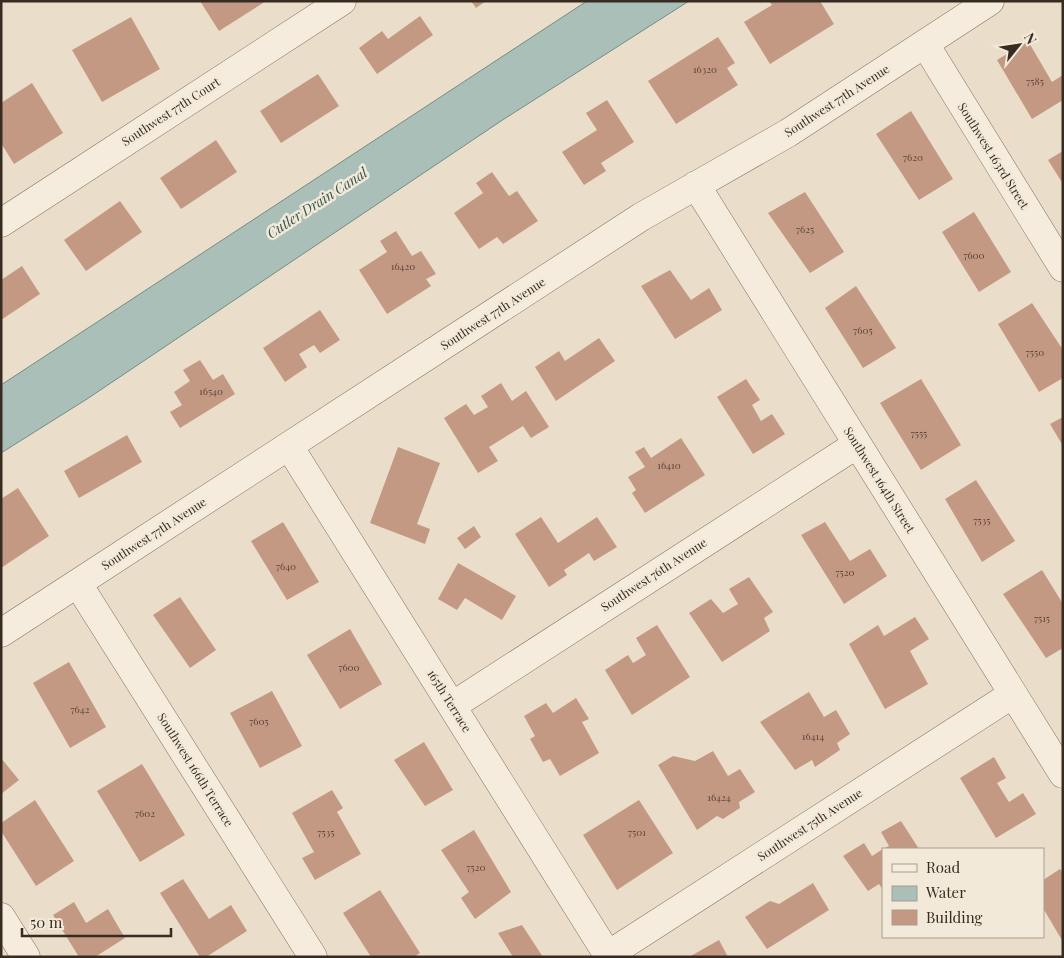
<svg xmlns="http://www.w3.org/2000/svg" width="1064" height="958" viewBox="0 0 1064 958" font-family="'Playfair Display',serif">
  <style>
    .water { fill: #aabfb7; stroke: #718d84 }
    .building { fill: #c49984 }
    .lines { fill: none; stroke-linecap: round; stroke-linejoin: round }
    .minor-casing { stroke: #857160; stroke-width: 29 }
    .minor { stroke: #f6ecdd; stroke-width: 28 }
    .labels { text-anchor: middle; stroke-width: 5; stroke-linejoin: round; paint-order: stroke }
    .number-label { font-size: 10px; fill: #5a463a }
    .street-label { font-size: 12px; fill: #372b22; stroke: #f2e9d9 }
    .water-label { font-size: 14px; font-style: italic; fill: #335550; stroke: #f2e9d9 }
  </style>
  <rect width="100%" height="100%" fill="#eadeca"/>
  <path class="water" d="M587,1H689L501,121L87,399L1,453V385Z"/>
  <path class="building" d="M200,1H266L219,31Z
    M471,1H486L476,8Z
    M769,1H820L834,24L770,64L744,22L772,5Z
    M420,16L433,35L377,74L359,48L382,31L388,39Z
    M131,17L160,69L102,102L72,50Z
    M718,37L735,63L727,68L738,85L676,124L648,81Z
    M1028,41L1052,82L1063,75V100L1032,119L997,60Z
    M318,74L339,106L281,143L260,111Z
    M32,83L63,133L14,164L1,143V103Z
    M607,100L634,142L601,163L606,171L584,185L562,152L597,130L586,113Z
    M911,111L953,179L919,200L876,134Z
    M216,140L237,172L181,209L160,178Z
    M1063,151V184L1048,160Z
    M492,172L509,196L517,191L538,221L503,244L497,237L479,249L454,213L483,193L476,183Z
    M805,192L844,252L810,273L768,213Z
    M120,201L142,232L86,271L64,240Z
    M974,212L1011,272L979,292L942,232Z
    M396,231L412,256L421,251L436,274L426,279L431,286L387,314L359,270L387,252L380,241Z
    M22,266L40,294L1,320V280Z
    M670,270L691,300L709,288L722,310L675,339L641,286Z
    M856,286L896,348L863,368L825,308Z
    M1032,303L1063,350V378L1039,392L998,324Z
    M320,310L340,340L320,353L314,345L299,354L307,367L285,382L263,348Z
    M599,338L615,361L556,401L535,367L559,351L565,361Z
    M200,360L213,380L223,374L235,394L180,428L170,412L182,405L174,392L190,381L183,370Z
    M746,379L760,400L752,405L761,421L772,414L785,434L753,454L717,397Z
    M921,379L961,445L921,470L880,403Z
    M501,383L512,401L526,391L549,427L531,438L523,426L489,447L498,461L478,473L444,418L466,404L474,415L488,407L481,396Z
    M1063,417V446L1050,424Z
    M127,435L142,462L79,498L64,471Z
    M681,438L705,475L645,513L632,493L636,490L628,477L645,467L635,452L644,447L651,458Z
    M398,447L440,463L417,524L430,529L425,544L370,523Z
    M976,480L1015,541L982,562L945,499Z
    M18,488L49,536L1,568V499Z
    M541,517L558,543L597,517L617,547L594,561L589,553L564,570L567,575L549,587L515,534Z
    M283,522L319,582L287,600L251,541Z
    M825,522L850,561L870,549L887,576L844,604L801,535Z
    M474,526L481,537L465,549L457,538Z
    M458,563L516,596L502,620L465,598L457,610L438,599Z
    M1042,570L1063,604V648L1046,658L1003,594Z
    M749,577L773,612L764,618L770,631L722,662L689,613L711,599L723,613L738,604L729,589Z
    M180,597L216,650L190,668L153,615Z
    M915,617L929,639L910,651L928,684L885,709L849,644L878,625L884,636Z
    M657,625L690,677L632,715L605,670L628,655L633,663L646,655L636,638Z
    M350,629L382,684L340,709L307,655Z
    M69,662L106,727L70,748L33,683Z
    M272,691L302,746L260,768L230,713Z
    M809,692L824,717L836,710L850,734L837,743L840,750L815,767L812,760L795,770L760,722Z
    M576,698L589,719L582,722L599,753L560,776L550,759L543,762L530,739L535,736L524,716L546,703L553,713Z
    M424,742L453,790L425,806L394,760Z
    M713,751L728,776L740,769L755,792L739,802L740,808L723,819L717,816L697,830L658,765L673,756L695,761Z
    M994,757L1006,778L997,783L1009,802L1023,793L1036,814L996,838L960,778Z
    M1,758L19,780L1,794Z
    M142,764L185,835L140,862L97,791Z
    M332,790L343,808L337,812L361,854L315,880L302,858L314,852L292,813Z
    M35,800L74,861L36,886L1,831V823Z
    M639,800L673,853L617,890L583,835Z
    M901,821L919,849H883L889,846L881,832Z
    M474,830L511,892L475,919L461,898L469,892L441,850Z
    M864,843L872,856L883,849V890L879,884L868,891L843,856Z
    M1060,869L1063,873V942L1043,908V880Z
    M183,879L209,919L231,905L247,931L206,957H200L160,893Z
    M813,883L829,910L767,949L745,917L770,901L779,904Z
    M380,890L420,953L414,957H371L343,913Z
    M74,902L86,923L108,909L125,938L95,957H79L53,915Z
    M522,925L543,957H513L498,933Z
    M719,940L728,957H689Z"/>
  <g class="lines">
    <defs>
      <path id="minor" d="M925,44L1063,268
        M696,185L1063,774
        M1,223L342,1
        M289,446L609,957
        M78,584L313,957
        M1,633L641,217L788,133L990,1
        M452,706L856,445
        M1,917L26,957
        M608,955L1013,694"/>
    </defs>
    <use href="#minor" class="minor-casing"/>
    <use href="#minor" class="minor"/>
  </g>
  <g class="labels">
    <g class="number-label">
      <text x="705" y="73">16320</text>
      <text x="1035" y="85">7585</text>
      <text x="913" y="161">7620</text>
      <text x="805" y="233">7625</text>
      <text x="974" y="259">7600</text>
      <text x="403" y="270">16420</text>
      <text x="863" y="334">7605</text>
      <text x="1035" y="356">7550</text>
      <text x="211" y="395">16540</text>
      <text x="919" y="437">7555</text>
      <text x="669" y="469">16410</text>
      <text x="982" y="524">7535</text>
      <text x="286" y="570">7640</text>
      <text x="845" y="576">7520</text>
      <text x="1042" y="622">7515</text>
      <text x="349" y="671">7600</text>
      <text x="80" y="713">7642</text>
      <text x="259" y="725">7605</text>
      <text x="813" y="740">16414</text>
      <text x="719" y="801">16424</text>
      <text x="145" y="817">7602</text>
      <text x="326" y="836">7535</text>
      <text x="637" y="836">7501</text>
      <text x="476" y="871">7520</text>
    </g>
    <g class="street-label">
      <text transform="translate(837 101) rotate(-33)" y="4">Southwest 77th Avenue</text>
      <text transform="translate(171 112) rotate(-33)" y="4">Southwest 77th Court</text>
      <text transform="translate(993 156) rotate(58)" y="4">Southwest 163rd Street</text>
      <text transform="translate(493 314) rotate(-33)" y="4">Southwest 77th Avenue</text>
      <text transform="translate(879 480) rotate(58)" y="4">Southwest 164th Street</text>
      <text transform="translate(154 534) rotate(-33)" y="4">Southwest 77th Avenue</text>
      <text transform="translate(654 575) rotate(-33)" y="4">Southwest 76th Avenue</text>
      <text transform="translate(449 701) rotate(58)" y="4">165th Terrace</text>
      <text transform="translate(195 770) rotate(58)" y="4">Southwest 166th Terrace</text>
      <text transform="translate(810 825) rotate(-33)" y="4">Southwest 75th Avenue</text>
    </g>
    <g class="water-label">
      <text transform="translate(317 203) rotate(-33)" y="5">Cutler Drain Canal</text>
    </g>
  </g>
  <rect width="1064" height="958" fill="none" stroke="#372b22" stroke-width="5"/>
  <rect x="882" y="848" width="162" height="90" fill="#f2e9d9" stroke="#a79d90"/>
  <rect x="892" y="864" width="25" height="8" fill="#f6ecdd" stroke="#a79d90"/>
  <text x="926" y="873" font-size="15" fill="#372b22">Road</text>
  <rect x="892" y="886" width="25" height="15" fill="#aabfb7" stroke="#a79d90"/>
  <text x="926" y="898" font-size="15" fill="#372b22">Water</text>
  <rect x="892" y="910" width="25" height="15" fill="#c49984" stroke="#a79d90"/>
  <text x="926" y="923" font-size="15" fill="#372b22">Building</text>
  <g transform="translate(1019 45) rotate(60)" stroke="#f2e9d9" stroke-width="4" paint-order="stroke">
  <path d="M0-4L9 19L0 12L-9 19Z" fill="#372b22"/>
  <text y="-8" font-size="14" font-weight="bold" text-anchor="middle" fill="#372b22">N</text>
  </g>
  <path d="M22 928v8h149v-8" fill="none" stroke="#372b22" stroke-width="2.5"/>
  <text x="30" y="928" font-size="15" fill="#372b22" stroke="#f2e9d9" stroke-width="4" paint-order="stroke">50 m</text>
</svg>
